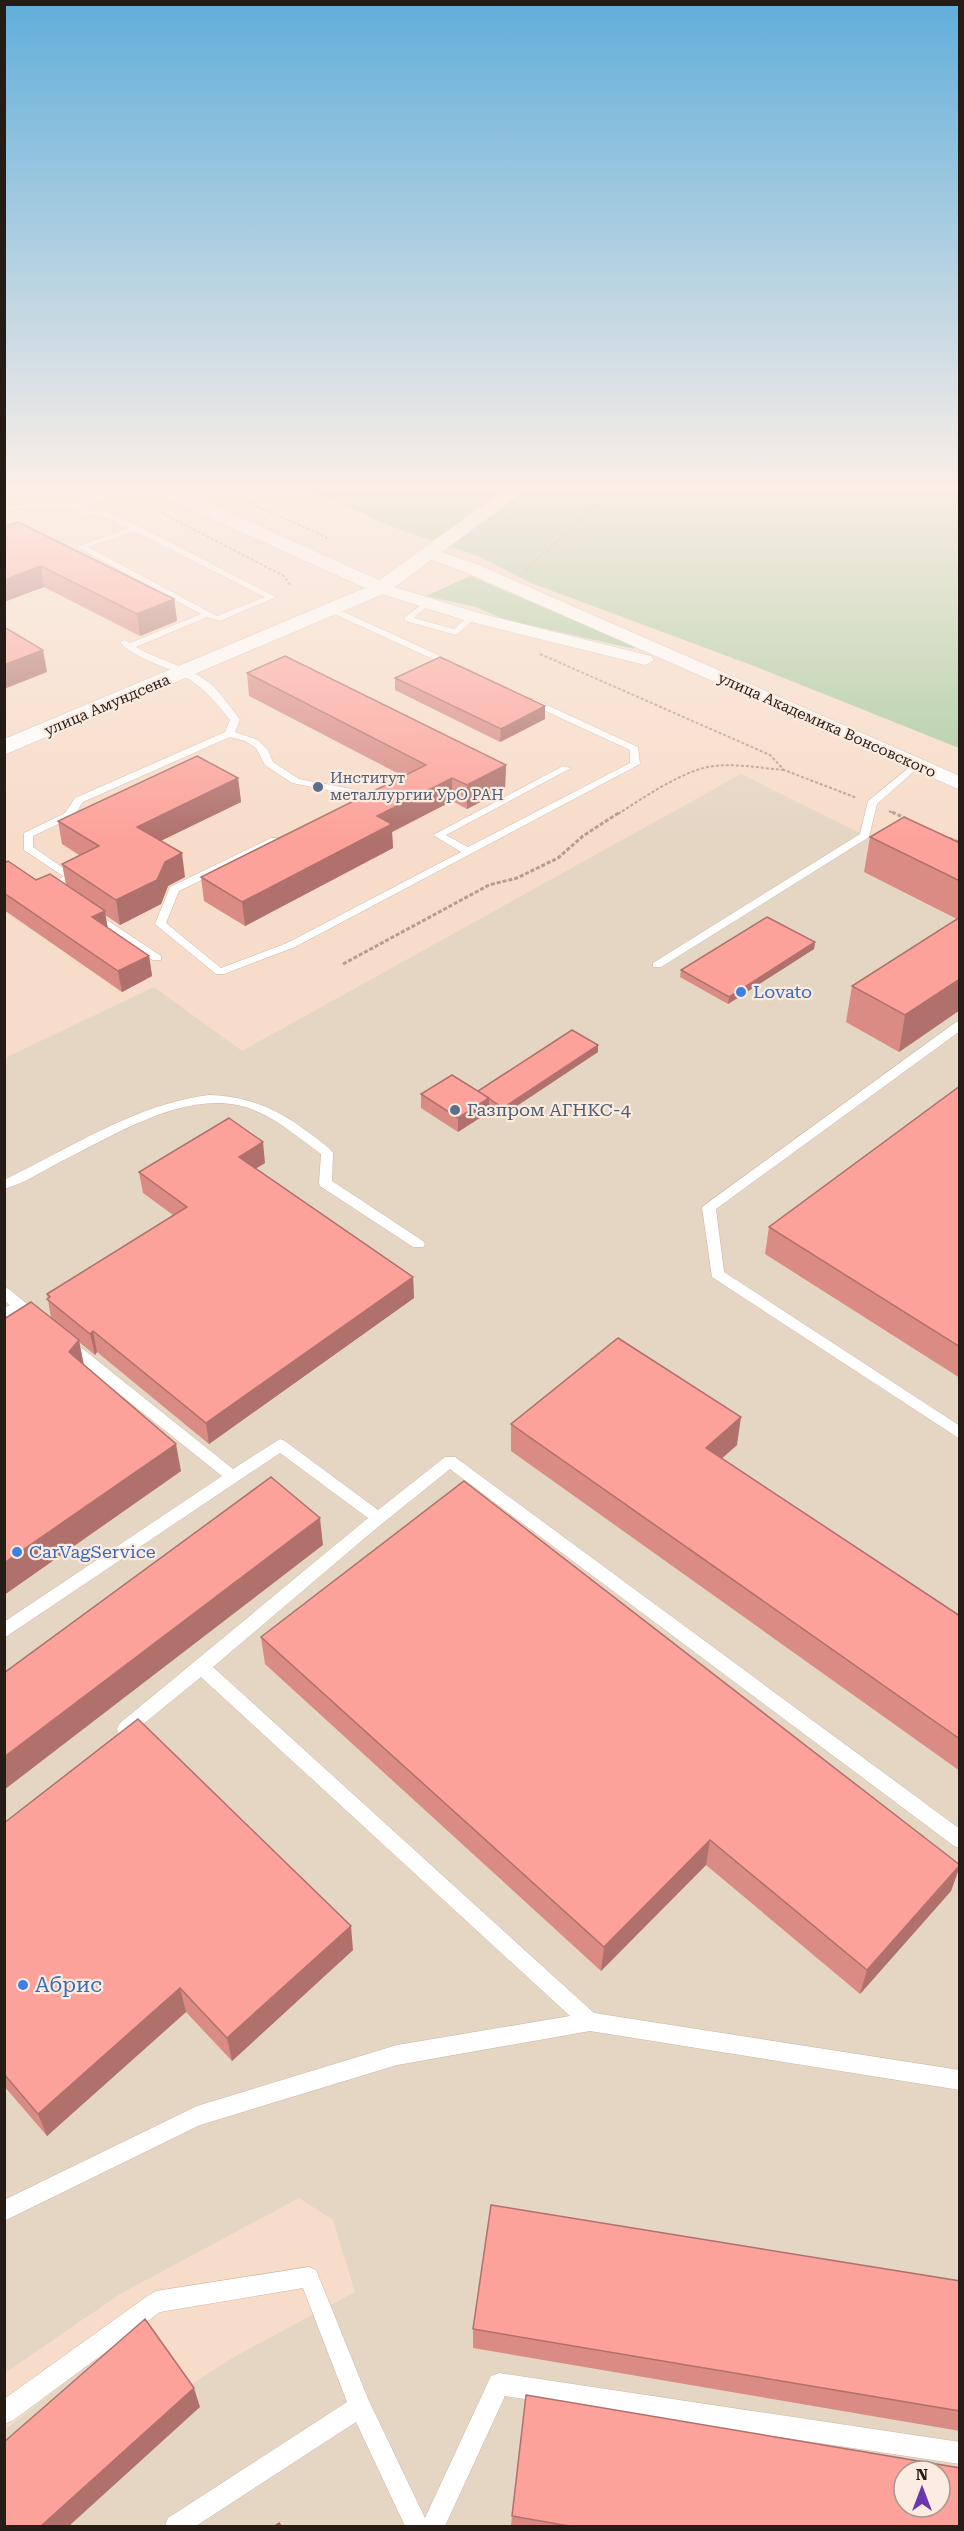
<svg xmlns="http://www.w3.org/2000/svg" width="964" height="2531" viewBox="0 0 964 2531" font-family="'Roboto Serif',serif">
  <style>
    .industrial { fill: #e5d5c3; fill-rule: evenodd }
    .green { fill: #a5c99c }
    .lines { fill: none; stroke-linecap: round; stroke-linejoin: round }
    .service-casing { stroke: #cfb4a3; stroke-width: 1 }
    .minor-casing { stroke: #cfb4a3; stroke-width: 1 }
    .tertiary-casing { stroke: #cfb4a3; stroke-width: 1 }
    .secondary-casing { stroke: #cfb4a3; stroke-width: 1 }
    .path-far1 { stroke: #b49e8f; stroke-width: 2; stroke-dasharray: 3 2; stroke-linecap: butt }
    .path { stroke: #b49e8f; stroke-width: 3; stroke-dasharray: 4 2; stroke-linecap: butt }
    .service { fill: #fff; fill-rule: evenodd }
    .minor { fill: #fff; fill-rule: evenodd }
    .tertiary { fill: #fff; fill-rule: evenodd }
    .secondary { fill: #fff; fill-rule: evenodd }
    .wall { fill: #d98b84 }
    .shaded-wall { fill: #b0716c }
    .building { fill: #fca29a; stroke: #b0716c; stroke-width: 1.5; fill-rule: evenodd }
    .service-dot { fill: #5c6f8a; stroke: #fcebe0; stroke-width: 2 }
    .shop-dot { fill: #3f7fe0; stroke: #fcebe0; stroke-width: 2 }
    .labels { text-anchor: middle; stroke-width: 4.5; stroke-linejoin: round; paint-order: stroke }
    .far-street-label { font-size: 15px; fill: #261c16; stroke: #fcebe0 }
    .far-service-label { font-size: 15px; fill: #4e5e75; stroke: #fcebe0; text-anchor: start }
    .shop-label { font-size: 18px; fill: #366cbe; stroke: #fcebe0; text-anchor: start }
    .service-label { font-size: 18px; fill: #4e5e75; stroke: #fcebe0; text-anchor: start }
    .near-shop-label { font-size: 21px; fill: #366cbe; stroke: #fcebe0; text-anchor: start }
  </style>
  <rect width="100%" height="100%" fill="#f7dcc9"/>
  <path class="industrial" d="M741,774L959,882V2526H5V2430L141,2322L187,2387L234,2357L355,2292L333,2220L299,2198L120,2294L5,2373V1058L154,987L242,1051ZM904,2471H940V2507H904Z"/>
  <path class="green" d="M302,486H959V748L754,666L531,583L478,556L395,528Z
    M470,576L633,646L634,649L503,619L476,607L426,596Z"/>
  <g class="lines">
    <defs>
      <path id="service" d="M130,486H142L83,507L88,510L109,512L139,526L276,597L220,621L207,617L136,647C160,661 192,667 213,686C223,696 232,709 240,720L235,732L258,740L268,750L273,762L299,779L368,792L373,795L368,798L292,783L265,765L256,748L245,741L230,737L83,802L73,817L33,836V847L75,876L63,888L66,892L61,895L51,888L63,876L24,850V833L65,813L75,798L225,732L230,720C215,701 201,684 178,673C158,664 136,658 120,643L124,640L130,643L201,614L77,547L128,528L104,516L83,514L75,508H24L4,512V508L24,504H76ZM134,531L265,597L217,616L88,547Z
        M426,601L430,604L414,618L454,629L470,615L477,617L456,635L405,621V617Z
        M333,607L456,663L458,665L450,667L330,612L329,610Z
        M528,699H534L638,747L640,764L295,947L224,974H216L155,924L170,887L271,838H279V842L179,891L166,923L221,968L287,943L461,852L433,835L563,766L571,768L446,835L468,847L630,763V750L528,703Z
        M917,761L922,764L920,766L877,804L869,837L661,967H653V963L860,834L868,801Z
        M92,910L161,956V960H153L88,915L87,913Z
        M956,1022H960V1031L716,1209L724,1272L960,1426V1439L712,1277L702,1207Z
        M209,1095C248,1096 277,1109 308,1132C317,1139 327,1145 333,1153L332,1181L423,1241L425,1244L423,1247H413L320,1186L319,1183L321,1154C300,1139 280,1121 256,1111C193,1083 114,1136 58,1163C41,1172 23,1184 4,1189V1180C70,1148 136,1104 209,1095Z
        M4,1287L9,1289L39,1314L41,1318L39,1322H29L19,1313L4,1320V1308L10,1305L4,1300Z
        M68,1340L73,1341L233,1469L280,1439L285,1441L378,1510L445,1457H455L960,1829V1848L954,1846L450,1469L373,1531L213,1667L594,2013L960,2070V2090L590,2031L397,2065L200,2125L4,2221V2200L197,2106L397,2045L570,2016L201,1677L131,1734L125,1736L119,1734L117,1729L119,1724L368,1518L280,1453L4,1638V1622L222,1476L63,1349L61,1345L63,1341Z
        M309,2267L316,2270L369,2401L425,2518L491,2376L499,2373L960,2442V2464L505,2396L445,2526H405L356,2422L196,2526H165L168,2518L347,2402L303,2288L160,2312L12,2421L4,2424V2399L149,2295L156,2291Z"/>
      <path id="minor" d="M430,548L479,565L960,776V790L467,573L424,557L422,553Z
        M381,583L479,613L651,656L654,660L645,665L467,621L375,592L372,588L375,584Z"/>
      <path id="tertiary" d="M145,486H171L388,584L391,588L388,592H374L148,490Z"/>
      <path id="secondary" d="M509,486H531L388,592L4,755V739L374,584Z"/>
    </defs>
    <use href="#service" class="service-casing"/>
    <use href="#minor" class="minor-casing"/>
    <use href="#tertiary" class="tertiary-casing"/>
    <use href="#secondary" class="secondary-casing"/>
    <path class="path-far1" d="M211,486L326,537L327,542
      M162,513L284,576L291,586
      M525,571L616,486
      M540,654L770,755L784,770L857,798
      M889,811L895,814
      M618,814C643,798 672,778 700,769C726,761 758,768 784,770"/>
    <path class="path" d="M892,812L907,819
      M949,838L960,843
      M343,964L489,885L517,878L558,858L583,836L620,812"/>
    <use href="#service" class="service"/>
    <use href="#minor" class="minor"/>
    <use href="#tertiary" class="tertiary"/>
    <use href="#secondary" class="secondary"/>
  </g>
  <path class="wall" d="M4,527L174,599L177,621L140,636L44,587L4,602Z
    M247,673L506,765L505,789L467,809L452,801L392,832L393,848L245,926L204,901L201,877L403,776L249,696Z
    M395,678L545,719L500,742L395,690Z
    M238,778L241,802L160,841L185,877L168,886L161,904L120,925L105,915L108,928L149,956L152,976L122,992L4,910V863L36,880L66,885L62,864L79,855L62,844L58,821Z
    M870,837L960,843V1010L899,1052L846,1022L852,986L957,919L864,872Z
    M815,942L814,949L728,1004L680,977L681,970Z
    M598,1045V1052L503,1115L489,1107V1112L458,1132L421,1108V1094L478,1091Z
    M960,1086V1378L765,1254L769,1227Z
    M265,1163L256,1168L413,1277L414,1298L209,1444L97,1352L95,1355L79,1342L84,1365L181,1471L4,1595V1319L51,1318L47,1294L173,1215L143,1193L139,1172Z
    M511,1424L737,1445L722,1458L960,1616V1771L511,1451Z
    M261,1637L960,1865L951,1891L860,1994L706,1865L601,1971L265,1664Z
    M4,1823L353,1950L232,2061L186,2012L47,2136L4,2086Z
    M960,2281V2431L473,2348V2329Z
    M512,2516L960,2526H511Z"/>
  <path class="shaded-wall" d="M41,566L44,587L4,602V580Z
    M174,599L177,621L140,636L137,614Z
    M43,650L47,672L4,689V665Z
    M545,706V719L500,742L501,729Z
    M506,765L505,789L467,809V785Z
    M238,778L241,802L140,851L137,827Z
    M452,778V801L392,832L393,848L245,926L242,902L377,816Z
    M182,853L185,877L168,886L161,904L120,925L116,900L165,862Z
    M105,911L108,931L92,917Z
    M815,942L814,949L728,1004L729,997Z
    M149,956L152,976L122,992L118,971Z
    M960,979V1010L899,1052L905,1015Z
    M598,1045V1052L503,1115V1108Z
    M489,1098V1112L458,1132V1118Z
    M263,1142L265,1163L242,1177L239,1157Z
    M413,1277L414,1298L209,1444L206,1423Z
    M93,1331L97,1352L95,1355L90,1334Z
    M79,1340L84,1367L69,1352Z
    M741,1417L737,1445L703,1475L706,1448Z
    M176,1444L181,1471L4,1595V1563Z
    M320,1518L323,1545L4,1790V1757Z
    M710,1840L706,1865L601,1971L604,1947Z
    M960,1866L951,1891L860,1994L867,1970Z
    M351,1926L353,1950L232,2061L227,2038Z
    M180,1988L186,2012L47,2136L38,2114Z
    M194,2388L200,2407L69,2526H41Z"/>
  <path class="building" d="M18,522L174,599L137,614L41,566L4,580V527Z
    M4,627L43,650L4,665Z
    M285,656L506,765L467,785L452,778L377,816L392,824L242,902L201,877L426,765L247,673Z
    M440,657L545,706L501,729L395,678Z
    M197,756L238,778L137,827L182,853L165,862L157,880L116,900L62,864L99,846L58,821Z
    M904,817L960,843V881L870,837Z
    M8,861L36,880L50,874L105,911L92,917L149,956L118,971L4,893V863Z
    M767,917L815,942L729,997L681,970Z
    M960,917V979L905,1015L852,986Z
    M572,1030L598,1045L503,1108L478,1091Z
    M452,1075L489,1098L458,1118L421,1094Z
    M960,1086V1347L769,1227Z
    M229,1118L263,1142L239,1157L413,1277L206,1423L93,1331L90,1334L47,1299L50,1297L47,1294L187,1207L139,1172Z
    M31,1302L79,1340L69,1352L176,1444L4,1563V1319Z
    M618,1338L741,1417L706,1448L960,1616V1739L511,1424Z
    M271,1477L320,1518L4,1757V1673Z
    M464,1481L960,1865L867,1970L710,1840L604,1947L261,1637Z
    M138,1719L351,1926L227,2038L180,1988L38,2114L4,2074V1823Z
    M491,2205L960,2281V2411L473,2329Z
    M145,2319L194,2388L41,2526H4V2442Z
    M526,2395L960,2468V2526H569L512,2516ZM904,2471H940V2507H904Z
    M279,2523L281,2526H275Z"/>
  <linearGradient id="sky" x2="0" y2="1"><stop stop-color="#60aeda"/><stop offset="0.58" stop-color="#fbefe7"/><stop offset="1" stop-color="#fbefe7" stop-opacity="0"/></linearGradient>
  <rect width="964" height="840" fill="url(#sky)"/>
  <g class="service-dot">
    <circle cx="318" cy="787" r="6"/>
    <circle cx="455" cy="1110" r="6"/>
  </g>
  <g class="shop-dot">
    <circle cx="741" cy="992" r="6"/>
    <circle cx="17" cy="1552" r="6"/>
    <circle cx="23" cy="1985" r="6"/>
  </g>
  <g class="labels">
    <g class="far-street-label">
      <text transform="translate(107 705) rotate(-23)" y="5">улица Амундсена</text>
      <text transform="translate(827 725) rotate(24)" y="5">улица Академика Вонсовского</text>
    </g>
    <g class="far-service-label">
      <text x="330" y="783">Институт<tspan x="330" dy="17">металлургии УрО РАН</tspan></text>
    </g>
    <g class="shop-label">
      <text x="753" y="998">Lovato</text>
      <text x="29" y="1558">CarVagService</text>
    </g>
    <g class="service-label">
      <text x="467" y="1116">Газпром АГНКС-4</text>
    </g>
    <g class="near-shop-label">
      <text x="35" y="1992">Абрис</text>
    </g>
  </g>
  <rect width="964" height="2531" fill="none" stroke="#261c16" stroke-width="12"/>
  <g transform="translate(922 2489)"><circle r="28" fill="#fcebe0" stroke="#a6988f" stroke-width="1.5"/>
  <path d="M0-4.5L10 22L0 15L-10 22Z" fill="#6837ae"/>
  <text y="-9" font-size="16" font-weight="bold" text-anchor="middle" fill="#261c16">N</text>
  </g>
</svg>
